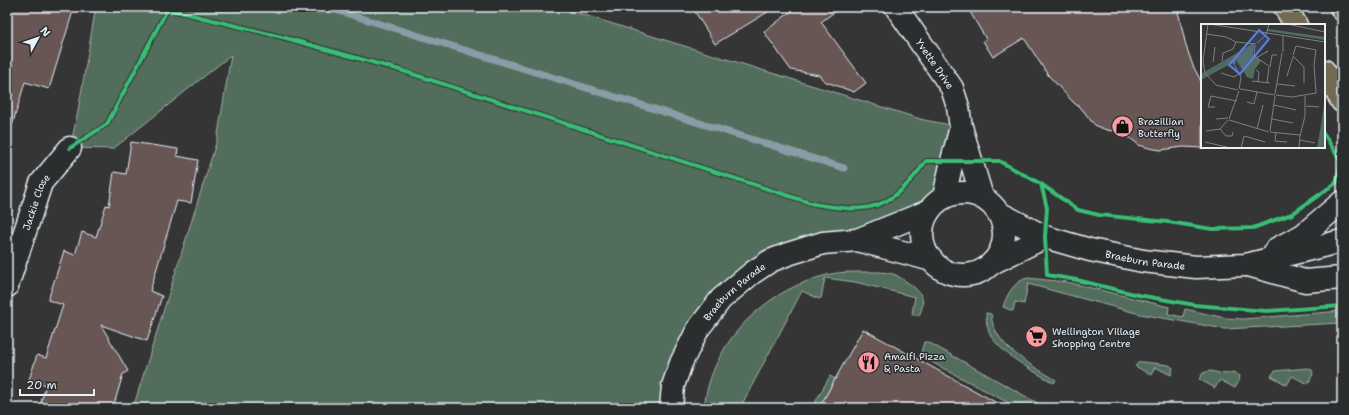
<svg xmlns="http://www.w3.org/2000/svg" width="1349" height="415" viewBox="0 0 1349 415" font-family="'Shantell Sans',sans-serif">
  <style>
    .green { fill: #536d5c; stroke: #9eafaa }
    .lines { fill: none; stroke-linecap: round; stroke-linejoin: round }
    .stream { stroke: #8a9ca6; stroke-width: 7 }
    .building { fill: #685654; stroke: #e8f1f8 }
    .street-casing { stroke: #e8f1f8; stroke-width: 25 }
    .primary-casing { stroke: #e8f1f8; stroke-width: 25 }
    .street { stroke: #2a2d2e; stroke-width: 22 }
    .primary { stroke: #736b52; stroke-width: 22 }
    .cycleway-casing { stroke: #2a2d2e; stroke-width: 6 }
    .cycleway { stroke: #3abd76; stroke-width: 4 }
    .labels { text-anchor: middle; stroke-width: 3; stroke-linejoin: round; paint-order: stroke }
    .street-label { font-size: 10px; fill: #e8f1f8; stroke: #2a2d2e }
    .poi-label { font-size: 10px; fill: #e8f1f8; stroke: #2a2d2e; text-anchor: start }
    .inset-river { fill: none; stroke: #4c6470; stroke-width: 2 }
    .inset-road { fill: none; stroke: #7d8084; stroke-width: 1 }
    .view { fill: #5a7fe2; fill-opacity: 0.15; stroke: #5a7fe2; stroke-width: 2 }
    .inset-edge { fill: none; stroke: #e8f1f8; stroke-width: 2 }
  </style>
  <rect width="100%" height="100%" fill="#363536"/>
  <filter id="ink" filterUnits="userSpaceOnUse"><feTurbulence type="fractalNoise" baseFrequency=".025" numOctaves="2"/><feDisplacementMap in="SourceGraphic" scale="8" xChannelSelector="R" yChannelSelector="G"/><feConvolveMatrix kernelMatrix="1 2 1 2 8 2 1 2 1" color-interpolation-filters="sRGB"/></filter>
  <g filter="url(#ink)">
    <path class="green" d="M79,7H558L924,120L961,127L935,204L823,243L721,299L671,408H133L217,140L231,55L113,149L70,148L78,111L95,12Z
      M861,272C872,272 885,271 896,275C900,277 903,280 907,282C921,292 927,298 919,316L912,314L915,297L855,282L825,278L821,298L819,299L802,291L740,408H704C711,342 765,290 827,275C838,272 850,272 861,272Z
      M1027,278L1067,282L1169,307L1168,314L1183,317L1185,309L1225,318L1243,319L1342,311V323L1225,329L1140,314L1028,284L1024,304L1015,302L1013,311L1003,307C1007,294 1014,282 1027,278Z
      M986,313L991,314C992,319 992,324 995,329C1004,351 1036,368 1056,380L1054,383C1035,372 998,353 989,332C987,326 986,320 986,313Z
      M924,342H928L1043,406L1040,408H1018L920,356Z
      M1139,362H1143L1169,365L1173,368L1171,375L1155,367L1151,375L1135,366Z
      M1308,368L1312,370L1313,374L1308,384L1292,376L1287,385L1271,376L1275,371Z
      M1210,371L1224,374L1234,372L1240,376L1239,381L1235,388L1220,380L1215,388L1199,379L1203,373Z
      M830,376L835,379L819,408H812Z"/>
    <g class="lines">
      <path class="stream" d="M326,7L844,168"/>
    </g>
    <path class="building" d="M7,7H59L73,11L49,89L25,82L12,126L7,125Z
      M692,7H776L715,44Z
      M797,7H841L821,22L866,83L854,92L824,81L819,75L791,70L764,32Z
      M967,7H1177L1186,46L1193,66L1202,83V148L1183,147L1161,150L1149,148L1139,145L1122,132L1107,130L1096,126L1092,122L1082,109L1074,103L1048,75L1024,38L993,57L983,41L986,39Z
      M131,142L178,149L177,156L198,160L191,203L177,201L150,291L162,296L147,341L101,325L128,371L123,374L113,408H48L49,404L41,402L46,385L29,380L37,355L46,358L63,305L48,300L64,251L75,255L82,232L96,237L106,205L109,206L114,172L126,174Z
      M863,329L1006,408H819Z"/>
    <g class="lines">
      <defs>
        <g id="street">
          <path id="s1" d="M896,7L952,88L958,107L961,127L982,197"/>
          <circle cx="963" cy="234" r="41"/>
          <path d="M944,197L952,161L961,127"/>
          <path id="s2" d="M999,213L1045,237L1090,250L1143,261L1196,267L1246,265L1342,241"/>
          <path d="M857,240L932,260"/>
          <path d="M1276,249L1303,235L1342,202"/>
          <path d="M992,263L1045,237"/>
          <path d="M1248,265L1305,281L1342,278"/>
          <path id="s3" d="M7,286L41,183L70,148"/>
          <path id="s4" d="M671,408L673,386L681,363L698,329L721,299L752,273L770,261L788,254L823,243L857,240L929,211"/>
        </g>
        <path id="primary" d="M1285,7L1296,25
          M1341,7L1342,9
          M1324,71L1342,101"/>
      </defs>
      <use href="#street" class="street-casing"/>
      <use href="#primary" class="primary-casing"/>
      <use href="#street" class="street"/>
      <use href="#primary" class="primary"/>
      <defs>
        <path id="cycleway" d="M159,7L282,37L400,70L814,204C872,214 890,210 926,161H999L1041,184L1047,208L1045,237L1047,275L1077,280L1138,295L1195,305L1267,311L1342,306
          M70,148L107,124L167,10
          M1041,184L1078,210L1099,215L1168,222L1212,229L1253,228L1272,221L1292,214L1336,183L1341,162L1324,134"/>
      </defs>
      <use href="#cycleway" class="cycleway-casing"/>
      <use href="#cycleway" class="cycleway"/>
    </g>
  </g>
  <defs>
    <symbol id="shop-disc" viewBox="-11 -11 22 22"><circle r="9.5" fill="#ff9aa2" stroke="#2a2d2e"/><path d="M-5-2.5h2.3a2.7 3.5 0 0 1 5.4 0H5L5.5 6h-11ZM-1.5-2.5h3a1.5 2.3 0 0 0-3 0Z" fill="#111"/></symbol>
    <symbol id="supermarket-disc" viewBox="-11 -11 22 22"><circle r="9.5" fill="#ff9aa2" stroke="#2a2d2e"/><path d="M-6-5.5h2.5l.6 2H6L4.5 2H-2.5L-4.4-4H-6ZM-1.5 3.2a1.3 1.3 0 1 0 .1 0ZM3 3.2a1.3 1.3 0 1 0 .1 0Z" fill="#111"/></symbol>
    <symbol id="restaurant-disc" viewBox="-11 -11 22 22"><circle r="9.5" fill="#ff9aa2" stroke="#2a2d2e"/><path d="M-5-6h1v4h1v-4h1v4h1v-4h1v5L-1.5 .5V6h-2V.5L-5-1ZM5-6V6H3V1.5H1.5Q1.5-4 5-6Z" fill="#111"/></symbol>
  </defs>
  <g fill-rule="evenodd">
    <use href="#shop-disc" x="1110" y="114" width="25" height="25"/>
    <use href="#supermarket-disc" x="1024" y="324" width="25" height="25"/>
    <use href="#restaurant-disc" x="856" y="350" width="25" height="25"/>
  </g>
  <g class="labels">
    <g class="street-label">
      <text dy="4" stroke="none"><textPath href="#s1" startOffset="69">Yvette Drive</textPath></text>
      <text dy="4" stroke="none"><textPath href="#s3" startOffset="89">Jackie Close</textPath></text>
      <text dy="4" stroke="none"><textPath href="#s2" startOffset="155">Braeburn Parade</textPath></text>
      <text dy="4" stroke="none"><textPath href="#s4" startOffset="137">Braeburn Parade</textPath></text>
    </g>
    <g class="poi-label">
      <text x="1138" y="125">Brazillian<tspan x="1138" dy="12">Butterfly</tspan></text>
      <text x="1052" y="335">Wellington Village<tspan x="1052" dy="12">Shopping Centre</tspan></text>
      <text x="884" y="360">Amalfi Pizza<tspan x="884" dy="12">&amp; Pasta</tspan></text>
    </g>
  </g>
  <g transform="translate(1201 24)">
    <rect width="124" height="124" fill="#363536"/>
    <path d="M67,5L124,13V16L66,7ZM53,19L52,30L60,37L54,45L52,55L46,53L35,36L34,42L31,39L0,56V50ZM124,73V124H116L120,101Z" fill="#536d5c"/>
    <path class="inset-river" d="M5,50L51,22"/>
    <path class="inset-road" d="M7,0L2,37L4,49L15,61L37,66M8,0L124,18M86,0L124,8M6,10L25,13L35,18L55,20M56,19L65,11L68,0M54,21L53,32L68,42M82,28V12M92,32L103,43V59M55,34L67,27L64,29M21,37L22,29L32,25L35,18M12,38L14,23M34,42L40,53L38,65M69,43L71,31H76M55,46L58,48L57,58M20,49L33,53L38,50M86,52L92,33M51,57L69,59M66,59L68,43M76,60L94,62M39,65L74,71M74,70L81,29M75,71L91,73L115,69L113,41L115,26L95,22L92,31M46,78L53,80L56,68M73,81L95,86M105,82L118,83M14,83H7L10,72L36,77M15,95L27,94M28,95L38,67M71,95L92,99M28,96L68,108M19,105L25,112H31L32,108M56,105L62,81M5,107L19,105L27,96M69,107L74,72M69,108L99,111L98,124M75,108L74,117L86,118M99,112L104,92V72M99,116L114,119M4,118L30,124M40,124L43,112L64,118"/>
    <path class="view" d="M58,6L68,15L39,50L28,41Z"/>
    <rect width="124" height="124" class="inset-edge"/>
  </g>
  <rect width="1349" height="415" fill="none" stroke="#2a2d2e" stroke-width="24"/>
  <rect x="12" y="12" width="1325" height="391" fill="none" stroke="#e8f1f8" stroke-width="1.5" filter="url(#ink)"/>
  <g transform="translate(38 38) rotate(50)" stroke="#2a2d2e" stroke-width="3" paint-order="stroke">
  <path d="M0-3L7 15L0 10L-7 15Z" fill="#e8f1f8"/>
  <text y="-6" font-size="11" font-weight="bold" text-anchor="middle" fill="#e8f1f8">N</text>
  </g>
  <path d="M20 389v6h74v-6" fill="none" stroke="#e8f1f8" stroke-width="2"/>
  <text x="26" y="389" font-size="12" fill="#e8f1f8" stroke="#2a2d2e" stroke-width="3" paint-order="stroke">20 m</text>
</svg>
